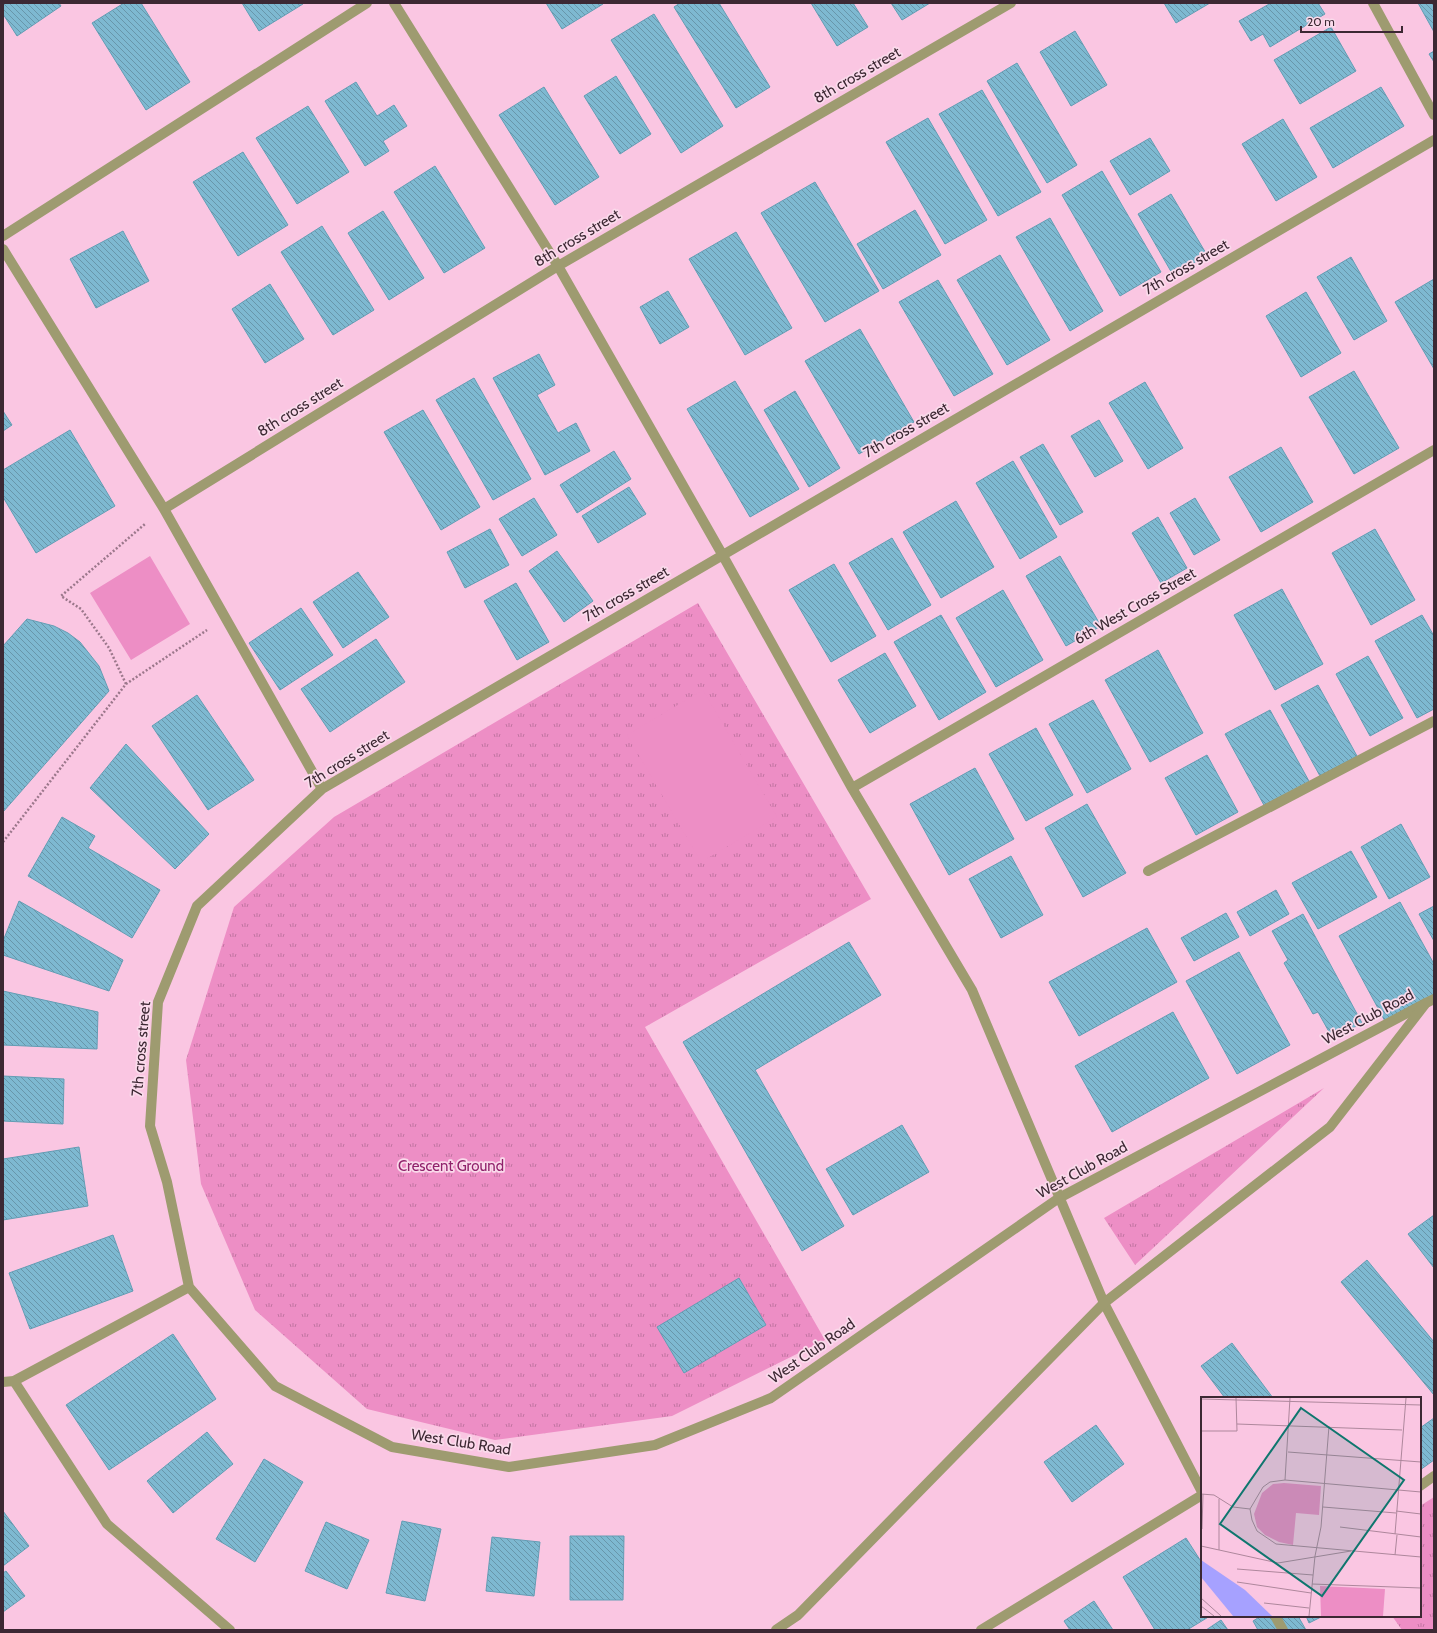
<svg xmlns="http://www.w3.org/2000/svg" width="1437" height="1633" viewBox="0 0 1437 1633" font-family="Cabin,sans-serif">
  <style>
    .grass { fill: url(#grass-tufts) }
    .garden { fill: #ed8ec5 }
    .building { fill: url(#building-back-hatch); stroke: #639db4 }
    .lines { fill: none; stroke-linecap: round; stroke-linejoin: round }
    .path { stroke: #9b778b; stroke-width: 2.5; stroke-dasharray: 2 2; stroke-linecap: butt }
    .service { stroke: #9e9b70; stroke-width: 10 }
    .minor { stroke: #9e9b70; stroke-width: 10 }
    .tertiary { stroke: #9e9b70; stroke-width: 10 }
    .labels { text-anchor: middle; stroke-width: 3.5; stroke-linejoin: round; paint-order: stroke }
    .street-label { font-size: 15px; fill: #3c2833; stroke: #fadaeb }
    .park-label { font-size: 15px; fill: #90226b; stroke: #fadaeb }
    .inset-road { fill: none; stroke: #ae879c; stroke-width: 1 }
    .view { fill: #0f766e; fill-opacity: 0.15; stroke: #0f766e; stroke-width: 2 }
    .inset-edge { fill: none; stroke: #3c2833; stroke-width: 2 }
  </style>
  <defs>
    <pattern id="grass-tufts" width="24" height="20" patternUnits="userSpaceOnUse"><rect width="24" height="20" fill="#ed8ec5"/><path d="M3 7l-1-3M5 7V3M7 7l1-3M15 17l-1-3M17 17v-4M19 17l1-3" fill="none" stroke="#c174a1"/></pattern>
    <pattern id="building-back-hatch" width="6" height="6" patternUnits="userSpaceOnUse"><rect width="6" height="6" fill="#7eb9d1"/><path d="M-1 5l2 2M0 0l6 6M5-1l2 2" fill="none" stroke="#6896aa"/></pattern>
  </defs>
  <rect width="100%" height="100%" fill="#fac6e2"/>
  <path class="grass" d="M698,603L871,899L645,1027L825,1340L672,1416L495,1440L367,1409L255,1310L201,1184L186,1060L234,907L334,817Z
    M1324,1088L1135,1265L1104,1218Z
    M1434,1497V1630H1402L1392,1616H1420V1506Z"/>
  <path class="garden" d="M150,556L190,624L131,660L90,593Z
    M703,690L777,817L701,862L627,735Z"/>
  <path class="building" d="M3,3H59L61,6L17,36L3,14Z
    M124,3H141L190,82L146,110L92,23Z
    M242,3H302L303,4L259,31Z
    M546,3H602L603,4L562,29Z
    M680,3H719L770,87L736,108L674,7Z
    M811,3H853L868,27L837,46Z
    M891,3H930L902,20Z
    M1164,3H1210L1176,23Z
    M1271,3H1318L1325,14L1270,47L1263,34L1251,41L1239,21Z
    M1418,3H1434V32Z
    M654,14L723,126L681,153L611,40Z
    M1331,27L1356,71L1300,104L1274,60Z
    M1075,31L1107,85L1071,106L1040,52Z
    M1434,51V62L1429,54Z
    M1017,63L1077,165L1047,183L987,81Z
    M616,76L651,134L620,154L584,96Z
    M356,82L377,116L394,105L407,126L383,141L389,151L365,166L325,101Z
    M544,87L599,177L555,205L499,115Z
    M1381,87L1404,126L1333,168L1310,128Z
    M982,90L1041,192L998,216L939,114Z
    M308,106L349,172L297,204L256,138Z
    M928,118L987,220L945,244L886,142Z
    M1283,119L1317,177L1276,201L1242,144Z
    M1150,138L1170,171L1130,195L1110,161Z
    M243,152L288,225L238,256L193,182Z
    M435,166L485,248L444,273L394,192Z
    M1102,171L1161,272L1120,296L1062,195Z
    M815,182L879,291L825,322L761,213Z
    M1171,194L1207,255L1173,275L1138,214Z
    M915,210L941,255L883,289L857,244Z
    M383,211L424,278L389,300L348,233Z
    M1050,218L1103,311L1070,331L1016,237Z
    M322,226L374,310L333,335L281,252Z
    M123,231L149,281L96,308L70,259Z
    M736,232L792,328L745,355L689,259Z
    M1000,255L1050,340L1007,365L957,280Z
    M1351,257L1387,321L1354,340L1317,277Z
    M1434,279V369L1395,302Z
    M938,280L993,374L954,396L899,302Z
    M270,284L304,339L265,363L232,309Z
    M668,291L689,327L660,344L640,307Z
    M1306,292L1341,353L1301,377L1266,316Z
    M860,329L914,422L859,454L805,361Z
    M539,354L555,385L537,395L558,433L576,423L590,451L545,475L493,378Z
    M1354,371L1399,448L1354,474L1309,397Z
    M474,378L531,479L493,500L436,400Z
    M735,381L799,489L750,517L687,409Z
    M1145,382L1183,448L1148,469L1109,403Z
    M795,391L840,468L809,487L764,410Z
    M423,410L480,507L441,530L384,432Z
    M3,411L12,425L3,431Z
    M1099,420L1123,461L1095,477L1071,436Z
    M70,430L115,506L36,553L3,497V470Z
    M1043,444L1083,512L1060,525L1020,457Z
    M1281,447L1313,502L1261,532L1229,477Z
    M614,451L631,479L577,513L560,485Z
    M1013,461L1057,537L1020,559L976,483Z
    M629,487L646,514L598,543L582,516Z
    M534,498L557,535L522,556L499,519Z
    M1195,498L1220,540L1194,555L1170,513Z
    M956,501L994,567L941,598L903,532Z
    M1158,517L1187,568L1161,583L1132,533Z
    M490,529L509,565L465,588L447,552Z
    M1375,529L1415,600L1371,625L1332,553Z
    M892,538L931,605L888,630L849,563Z
    M557,551L593,601L564,622L529,571Z
    M1060,556L1101,626L1066,646L1026,576Z
    M834,564L876,636L831,662L789,590Z
    M358,572L389,617L343,648L313,602Z
    M516,583L549,642L517,660L484,601Z
    M1282,589L1323,664L1275,690L1234,615Z
    M1003,590L1043,660L996,687L956,618Z
    M301,608L333,655L280,690L249,643Z
    M941,615L986,692L939,720L894,642Z
    M1422,615L1434,636V709L1417,718L1375,641Z
    M27,619L54,626L68,633L80,642L99,666L109,691L3,812V646Z
    M376,639L405,682L330,732L301,689Z
    M1158,650L1203,733L1150,762L1105,680Z
    M885,653L916,706L870,733L838,680Z
    M1368,656L1403,718L1370,736L1336,674Z
    M1318,685L1357,756L1320,776L1281,705Z
    M197,695L254,780L208,810L152,726Z
    M1093,700L1131,769L1087,793L1049,724Z
    M1270,710L1310,783L1265,807L1225,734Z
    M1036,728L1073,795L1026,821L989,754Z
    M126,744L209,834L175,869L90,788Z
    M1207,755L1238,812L1196,835L1165,778Z
    M975,768L1014,839L949,875L910,804Z
    M1087,804L1126,873L1083,897L1045,828Z
    M62,817L95,836L88,848L160,890L132,938L28,876Z
    M1401,824L1430,877L1389,899L1361,847Z
    M1351,851L1377,897L1318,929L1292,883Z
    M1011,856L1043,915L1001,938L969,879Z
    M1276,890L1289,914L1250,936L1237,912Z
    M19,901L123,960L109,991L3,955V941Z
    M1400,902L1434,964V997L1386,1023L1339,936Z
    M1434,906V941L1419,914Z
    M1226,913L1239,937L1194,961L1181,938Z
    M1303,914L1362,1023L1333,1039L1318,1012L1313,1014L1284,963L1288,960L1272,931Z
    M1147,928L1177,982L1079,1036L1049,982Z
    M849,942L881,995L755,1070L844,1226L802,1251L683,1042Z
    M1239,952L1290,1045L1237,1074L1186,981Z
    M3,991L98,1012L97,1049L3,1045Z
    M1173,1012L1209,1078L1112,1132L1075,1066Z
    M3,1076L64,1079L63,1124L3,1121Z
    M902,1125L929,1172L853,1215L826,1169Z
    M79,1147L88,1206L3,1220V1159Z
    M1434,1215V1268L1408,1234Z
    M113,1235L133,1291L30,1329L9,1273Z
    M1367,1260L1434,1342V1395L1341,1282Z
    M739,1278L766,1325L684,1373L657,1327Z
    M173,1334L216,1399L109,1470L66,1405Z
    M1232,1343L1273,1398H1225L1201,1366Z
    M1434,1418V1460L1420,1470V1428Z
    M1096,1425L1124,1464L1072,1502L1044,1462Z
    M207,1432L233,1464L173,1513L147,1481Z
    M264,1459L303,1482L255,1562L216,1539Z
    M3,1511L29,1546L3,1566Z
    M402,1521L441,1529L425,1601L386,1593Z
    M326,1522L369,1540L347,1589L305,1571Z
    M570,1536H624L623,1600H570Z
    M492,1537L540,1542L534,1596L486,1591Z
    M1186,1538L1202,1563V1616H1210L1187,1630H1155L1123,1577Z
    M6,1571L25,1596L3,1612V1573Z
    M1094,1601L1113,1630H1070L1064,1621Z
    M1261,1616H1298L1306,1630H1258L1253,1621Z
    M1306,1616H1323L1309,1623Z
    M1221,1620L1228,1630H1206Z"/>
  <g class="lines">
    <path class="path" d="M126,684L109,648L81,609L61,596L145,524
      M3,842L126,684L207,630"/>
    <path class="service" d="M14,1381L107,1524L230,1630"/>
    <path class="minor" d="M394,3L558,266L722,554L852,788L972,990L1104,1303L1202,1492
      M1373,3L1434,115
      M3,236L367,3
      M3,249L164,509L322,789
      M164,509L558,266L1011,3
      M852,788L1434,450
      M1148,871L1434,721
      M1426,1003L1059,1198L771,1398L655,1445L509,1467L392,1447L275,1386L189,1287L167,1182L150,1126L158,1002L197,906L322,789L1434,140
      M3,1382L14,1381L189,1287
      M1420,1486L1434,1476
      M1275,1616L1283,1630
      M981,1630L1202,1495"/>
    <path class="tertiary" d="M776,1630L798,1615L1104,1303L1330,1127L1426,1003L1434,999"/>
  </g>
  <g class="labels">
    <g class="street-label">
      <text transform="translate(857 75) rotate(-30)" y="5">8th cross street</text>
      <text transform="translate(577 238) rotate(-31)" y="5">8th cross street</text>
      <text transform="translate(1186 267) rotate(-30)" y="5">7th cross street</text>
      <text transform="translate(300 407) rotate(-32)" y="5">8th cross street</text>
      <text transform="translate(906 430) rotate(-30)" y="5">7th cross street</text>
      <text transform="translate(626 594) rotate(-30)" y="5">7th cross street</text>
      <text transform="translate(1135 606) rotate(-30)" y="5">6th West Cross Street</text>
      <text transform="translate(347 759) rotate(-32)" y="5">7th cross street</text>
      <text transform="translate(1368 1017) rotate(-28)" y="5">West Club Road</text>
      <text transform="translate(141 1049) rotate(-85)" y="5">7th cross street</text>
      <text transform="translate(1082 1170) rotate(-29)" y="5">West Club Road</text>
      <text transform="translate(812 1351) rotate(-35)" y="5">West Club Road</text>
      <text transform="translate(461 1442) rotate(9)" y="5">West Club Road</text>
    </g>
    <g class="park-label">
      <text x="451" y="1171">Crescent Ground</text>
    </g>
  </g>
  <g transform="translate(1201 1397)">
    <rect width="220" height="220" fill="#fac6e2"/>
    <path d="M83,86L120,89L118,118L95,116L92,148L78,145L64,138L56,130L53,117L61,96L72,87ZM119,189L184,192L182,219H120Z" fill="#ed8ec5"/>
    <path d="M106.5 101a5.5 5.5 0 1 1 11 0a5.5 5.5 0 1 1-11 0Z" fill="#ed8ec5"/>
    <path d="M0,163L44,193L71,219H32L0,180Z" fill="#a6a1ff"/>
    <path class="inset-road" d="M0,2L220,8M36,27L201,33M0,34H36L35,1M87,55L220,65M84,83L89,1M220,95L84,83L69,85L62,90L49,112L51,123L56,134L75,147L220,160M0,97L13,98L32,110L49,112M122,110L195,116M195,114L220,117M139,130L220,140M1,132L2,97M194,137L205,1M0,149L77,166L150,154M18,153V102M194,158L196,138M36,172L112,178M36,185L110,196M111,187L220,191M0,201L20,219M63,206L108,211M0,209L13,219M108,219L114,159L120,130L128,29"/>
    <path class="view" d="M100,11L203,83L121,199L19,127Z"/>
    <rect width="220" height="220" class="inset-edge"/>
  </g>
  <rect width="1437" height="1633" fill="none" stroke="#3c2833" stroke-width="8"/>
  <path d="M1301 26v6h101v-6" fill="none" stroke="#3c2833" stroke-width="2"/>
  <text x="1307" y="26" font-size="12" fill="#3c2833" stroke="#fadaeb" stroke-width="3" paint-order="stroke">20 m</text>
</svg>
